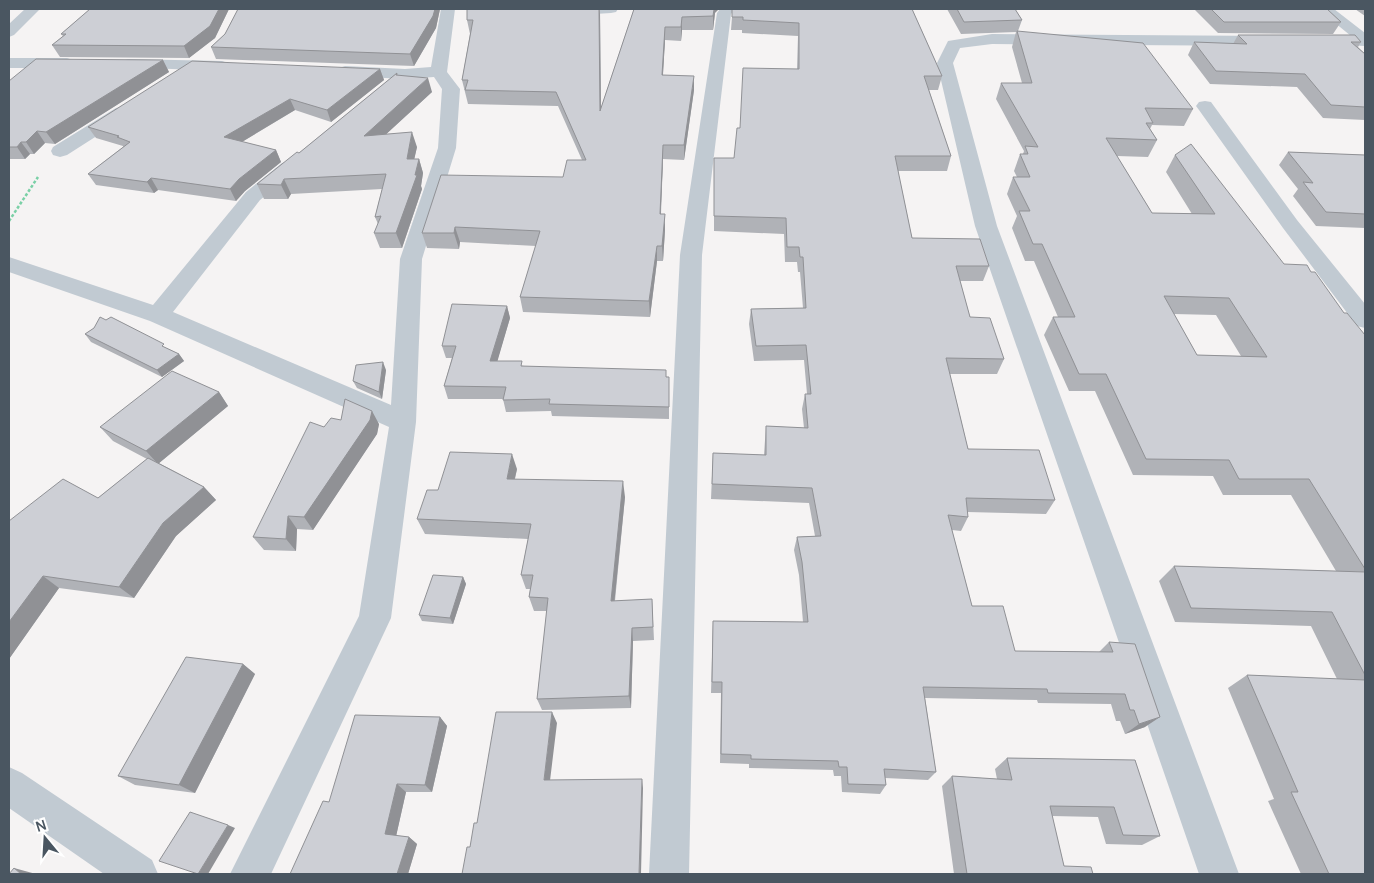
<svg xmlns="http://www.w3.org/2000/svg" width="1374" height="883" viewBox="0 0 1374 883" font-family="Manrope,sans-serif">
  <style>
    .lines { fill: none; stroke-linecap: round; stroke-linejoin: round }
    .path { stroke: #7ad0a6; stroke-width: 2.5; stroke-dasharray: 3 2; stroke-linecap: butt }
    .minor { fill: #c1cad2; fill-rule: evenodd }
    .wall { fill: #b0b2b7; fill-rule: evenodd }
    .shaded-wall { fill: #909195 }
    .building { fill: #cdcfd5; stroke: #909195; fill-rule: evenodd }
  </style>
  <rect width="100%" height="100%" fill="#f5f3f3"/>
  <g class="lines">
    <path class="path" d="M9,221L38,177"/>
    <path class="minor" d="M25,9H40L14,35L9,37V24Z
      M441,9H455L447,72L460,89L456,148L422,259L416,422L391,618L271,874H230L359,616L389,427L150,321L9,272V257L153,305L246,192L282,163L289,161L296,163L299,167L296,171L260,200L173,312L391,405L400,259L438,148L442,89L434,77L405,79L345,76L339,74L337,71L339,68L345,66L405,69L431,67Z
      M558,9H618L616,12L611,13L563,16L558,15L556,12Z
      M720,9H735L731,14L702,255L689,874H649L680,255L717,13Z
      M1318,9H1334L1365,33V46L1317,44L1315,41L1317,38L1351,36Z
      M992,34L1273,36L1279,38L1281,41L1279,44L1273,46L992,44L960,48L953,63L997,226L1239,874H1199L975,226L937,63L948,41Z
      M9,58H67L73,60L75,63L73,66L67,68H9Z
      M128,59L222,61L228,63L230,66L228,69L222,71L122,67L120,64L122,61Z
      M1205,101L1211,102L1297,220L1365,304V328L1357,326L1283,228L1199,110L1196,106L1199,102Z
      M122,107L128,108L131,112L128,116L67,155L60,157L53,155L51,151L53,147L116,108Z
      M9,767L22,773L152,860L158,874H104L9,808Z"/>
  </g>
  <path class="wall" d="M90,9H229L215,38L189,58L60,57L52,45L63,36L61,34Z
    M238,9H440L436,28L414,66L216,59L211,47L225,34Z
    M467,9H600L601,108L634,9L715,13L713,30H682L681,41L665,40L663,75L694,90L684,160L663,159L661,214L665,230L663,261H657L650,317L523,312L520,297L536,246L460,242L459,249L427,248L422,233L563,177L582,160L558,106L468,104L462,80L470,34L467,20Z
    M912,9L942,76L938,90H929L951,156L947,171H898L912,238L989,266L983,281H960L970,317L1004,359L997,374H950L968,449L1055,500L1046,514L967,512L968,517L961,531L952,530L972,606L1015,651L1099,652L1109,642L1145,727L1125,734L1120,721H1116L1111,704L1038,703L1037,700L925,698L936,772L928,780L885,778L886,785L880,794L842,792L841,776H834L833,770L749,768V764L720,763L721,693H711L713,621L803,622L799,575L794,550L797,537L815,536L809,503L711,499L713,453L764,455L765,440L766,426L804,428L802,409L805,394H807L804,360L754,361L749,324L751,309L803,308L800,272H798L797,262H785L784,234L714,231V158H734L740,128L797,69L798,36L742,33V30H731L732,17Z
    M947,9H1015L1022,20L1018,31L1193,109L1184,126L1152,125L1150,129L1157,140L1148,157L1117,156L1152,213L1192,214L1166,172L1175,155L1284,264L1311,272L1344,313L1365,335V874H1301L1268,801L1274,799L1228,688L1247,675L1337,679L1311,626L1175,622L1159,581L1174,566L1336,571L1291,495H1223L1213,476L1133,475L1095,391H1069L1044,335L1053,317H1058L1034,261H1025L1012,228L1017,216L1007,194L1013,177H1017L1014,171L1020,154H1023L1024,151L996,99L1001,83H1022L1012,47L1016,32L961,34ZM1174,314L1216,315L1241,356L1197,355Z
    M1194,9H1327L1341,22L1333,34L1218,33Z
    M1355,9H1365V16Z
    M1238,35L1361,42L1358,47L1365,54V120L1323,118L1297,87L1210,84L1188,55L1194,42L1233,44Z
    M163,60L169,72L55,144L45,143L34,154H30L25,159H9V160V81Z
    M380,69L384,80L331,122L295,110L242,142L276,150L281,162L245,191L236,201L158,190L154,193L96,185L88,174L123,147V146L96,138L88,127Z
    M397,73L398,75L432,92L386,134L417,147L414,159H419L423,173L421,186L422,189L402,248H380L374,233L378,224L375,217L382,189L291,194L288,199H264L257,184L299,153Z
    M1288,152L1365,155V228L1316,226L1293,196L1298,189L1279,165Z
    M507,306L510,318L497,361L524,366L669,377V419L552,416L551,411L506,412L503,399H448L444,386L452,358H446L442,346Z
    M106,320L179,354L184,361L162,377L91,342L85,334Z
    M386,370L382,399L357,388L353,381Z
    M219,392L228,406L159,463L204,487L216,500L176,536L134,598L59,588L9,659V521L98,498L147,459L113,441L100,427Z
    M341,420L379,424L377,434L313,530L297,529L296,551L264,550L253,537L324,427Z
    M517,469L515,479L625,497L615,601L652,599L654,640L633,641L631,708L542,710L537,699L547,611H534L529,597L530,589H526L521,575L528,539L425,534L417,519Z
    M463,577L466,584L453,624L422,621L419,615Z
    M243,664L255,674L195,793L135,785L118,776Z
    M440,717L447,726L432,792H406L396,836L409,837L417,844L408,874L329,802Z
    M1007,758L1135,760L1160,836L1142,845L1106,844L1098,817L1052,816L1064,866L1093,874H954L942,786L952,776L997,779L995,769Z"/>
  <path class="shaded-wall" d="M219,9H229L215,38L189,58L184,46Z
    M435,9H440L436,28L414,66L410,54Z
    M599,9L600,15L601,126L600,111Z
    M714,9H719L715,13L713,30V16Z
    M682,17V30L681,41V27Z
    M665,27V40L662,89V75Z
    M163,60L169,72L55,144L46,132Z
    M380,69L384,80L331,122L327,110Z
    M694,76V90L684,160V145Z
    M428,78L432,92L369,150L364,136Z
    M290,99L295,110L230,149L224,137Z
    M37,131L45,143L34,154L26,142Z
    M412,132L417,147L411,174L407,159Z
    M21,142L30,154L25,159L17,147Z
    M663,145V159L660,230V214Z
    M276,150L281,162L245,191L236,201L230,189L239,179Z
    M419,159L423,173L421,186L422,189L402,248L396,233L415,175Z
    M151,178L158,190L154,193L147,182Z
    M284,179L291,194L288,199L281,185Z
    M665,214V230L663,261L662,246Z
    M455,227L460,242L459,249L454,233Z
    M657,246V261L650,317L649,301Z
    M507,306L510,318L494,373L490,361Z
    M179,354L184,361L162,377L157,370Z
    M383,362L386,370L382,399L379,392Z
    M219,392L228,406L158,464L146,451Z
    M372,411L379,424L377,434L313,530L304,517Z
    M512,454L517,469L511,494L507,479Z
    M623,481L625,497L613,615L611,601Z
    M204,487L216,500L176,536L134,598L119,587L163,523Z
    M288,516L297,529L296,551L286,539Z
    M43,576L59,588L9,659V622Z
    M463,577L466,584L453,624L450,618Z
    M632,628L633,641L631,708L629,696Z
    M243,664L255,674L195,793L179,785Z
    M552,712L557,723L549,789L544,780Z
    M440,717L447,726L432,792L425,785Z
    M1160,717L1145,727L1125,734L1139,724Z
    M642,779L643,788L641,874H639Z
    M397,784L406,792L395,841L385,834Z
    M228,825L235,828L208,874H198Z
    M409,837L417,844L408,874H397Z
    M14,868L36,874H21Z"/>
  <path class="building" d="M90,9H219L210,26L184,46L52,45L66,34H61Z
    M238,9H435L433,16L410,54L211,47L225,34Z
    M467,9H599L600,111L634,9H714L713,16L682,17L681,27H665L662,75L694,76L684,145H663L660,214H665L662,246H657L649,301L520,297L540,231L455,227L454,233H422L441,175L563,177L567,160H586L556,92L465,90L468,80H462L473,20H467Z
    M732,9H912L942,76H924L951,156H895L912,238L980,239L989,266H956L970,317L990,318L1004,359L946,358L968,449L1039,450L1055,500L966,498L968,517L948,515L972,606H1003L1015,651L1113,652L1109,642L1135,644L1160,717L1139,724L1134,710H1130L1125,694L1048,693L1047,689L923,687L936,772L884,769L886,785L848,784L847,767H839L838,761L751,759V755L721,754L722,682H712L713,621L808,622L802,562L797,537L821,536L812,488L712,484L713,453L766,455V426L808,428L805,394H811L806,345L756,346L751,309L806,308L803,257H800L799,247H787L786,218L714,216V158H734L737,128H740L743,68L799,69V23L743,20V17H732Z
    M957,9H1015L1022,20L964,22Z
    M1211,9H1327L1341,22H1224Z
    M1017,31L1143,43L1193,109L1145,108L1153,123H1146L1157,140L1106,138L1152,213L1215,214L1175,155L1191,144L1284,264L1307,265L1311,272H1315L1344,313H1347L1365,335V569L1309,479H1239L1229,460L1146,459L1106,374H1079L1053,317H1075L1042,244H1033L1019,211H1030L1013,177H1030L1020,154H1028L1025,146L1038,147L1001,83H1032ZM1164,296L1229,298L1267,357L1197,355Z
    M1238,35H1355L1361,42H1351L1365,54V107L1331,105L1305,74L1216,71L1194,42L1247,44Z
    M36,59L163,60L46,132L37,131L26,142H21L17,147H9V81Z
    M192,61L380,69L327,110L290,99L224,137L276,150L239,179L230,189L151,178L147,182L88,174L130,142L117,137L119,136L88,127Z
    M397,73L396,75L428,78L364,136L412,132L407,159H419L415,175H417L396,233H374L381,216L375,217L386,174L284,179L281,185L257,184L297,152L299,153Z
    M1288,152L1365,155V214L1326,212L1303,182L1313,183Z
    M452,304L507,306L490,361H522L521,366L666,370V377H669V407L549,404L550,399L503,400L506,387L444,386L456,346H442Z
    M100,317L106,320L111,317L164,344L162,346L179,354L157,370L85,334L94,328Z
    M383,362L379,392L353,381L356,365Z
    M172,371L219,392L146,451L100,427Z
    M345,399L372,411L370,420L304,517L288,516L286,539L253,537L310,422L324,427L331,418L341,420Z
    M450,452L512,454L507,479L623,481L611,601L652,599L653,627L632,628L629,696L537,699L548,598L529,597L533,575H521L531,524L417,519L427,490H438Z
    M148,458L204,487L163,523L119,587L43,576L9,622V521L63,479L98,498Z
    M1174,566L1365,572V675L1332,612L1191,608Z
    M433,575L463,577L450,618L419,615Z
    M186,657L243,664L179,785L118,776Z
    M1247,675L1365,680V874H1329L1291,792H1298Z
    M496,712H552L544,780L642,779L639,874H462L467,847H470L474,823H477Z
    M355,715L440,717L425,785L397,784L385,834L409,837L397,874H290L323,801L329,802Z
    M1007,758L1135,760L1160,836L1123,835L1114,807L1050,806L1064,866L1091,867L1093,874H967L952,776L1012,780Z
    M190,812L228,825L198,874L159,861Z
    M14,868L21,874H9Z"/>
  <rect width="1374" height="883" fill="none" stroke="#4a5661" stroke-width="20"/>
  <g transform="translate(45 838) rotate(342)" stroke="#ffffff" stroke-width="4" paint-order="stroke">
  <path d="M0-4L9 19L0 12L-9 19Z" fill="#4a5661"/>
  <text y="-8" font-size="14" font-weight="bold" text-anchor="middle" fill="#4a5661">N</text>
  </g>
</svg>
